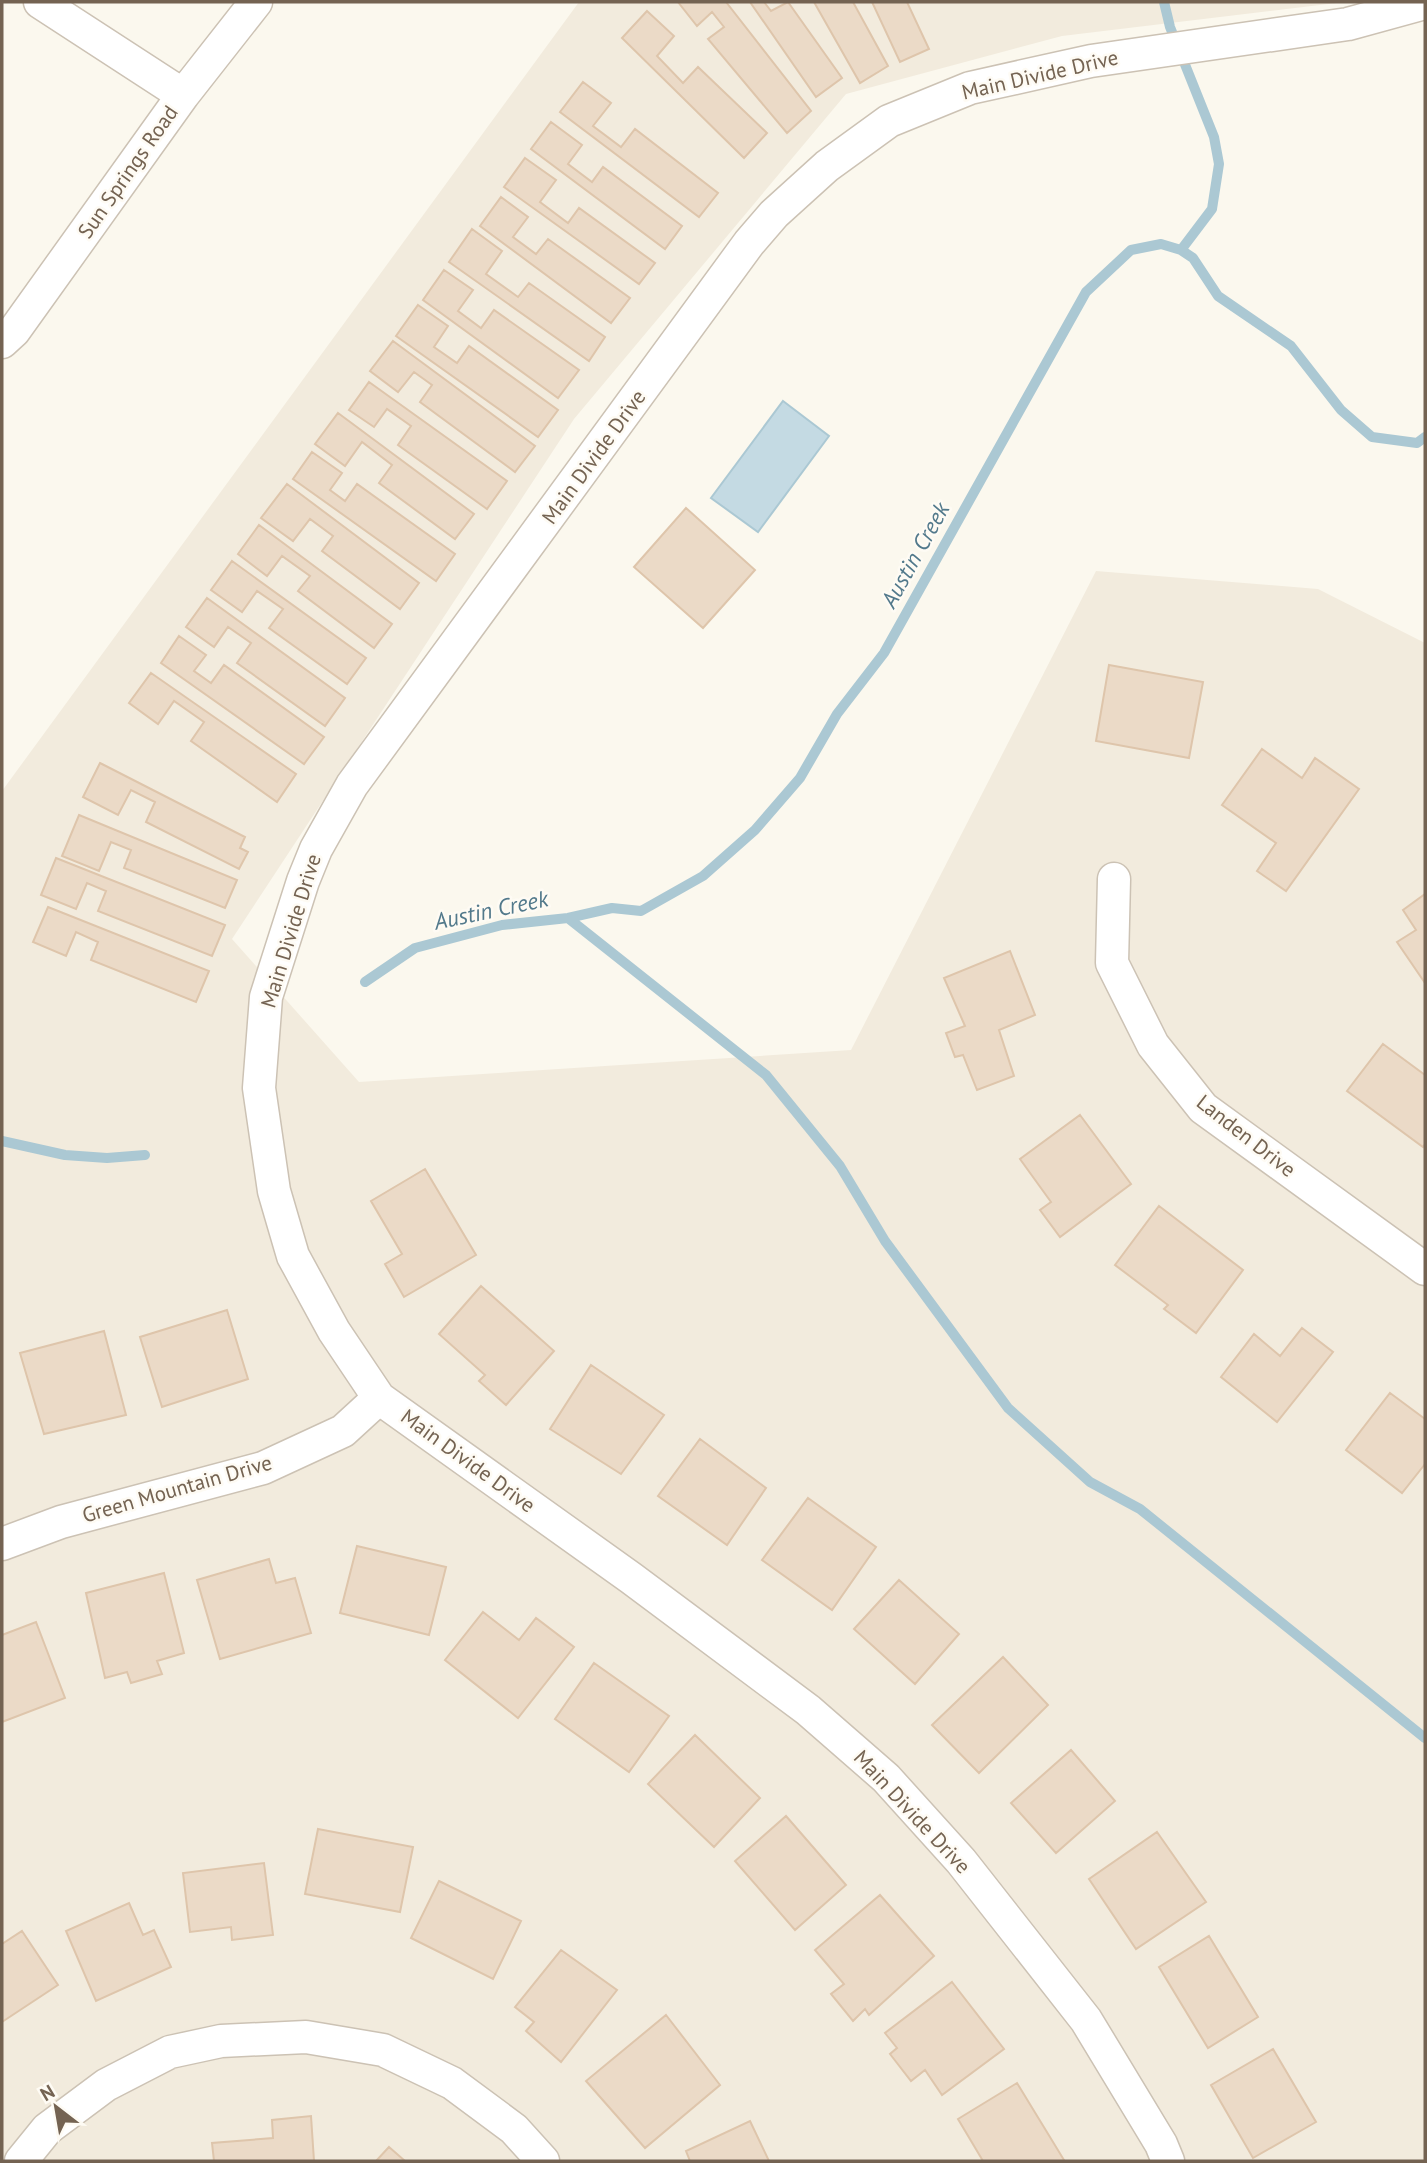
<svg xmlns="http://www.w3.org/2000/svg" width="1427" height="2163" viewBox="0 0 1427 2163" font-family="'PT Sans',sans-serif">
  <style>
    .residential { fill: #f2ebdd }
    .water { fill: #c4dae3; stroke: #abc8d3; stroke-width: 2 }
    .lines { fill: none; stroke-linecap: round; stroke-linejoin: round }
    .stream { stroke: #abc8d3; stroke-width: 10 }
    .building { fill: #ebdac7; stroke: #dec5ab; stroke-width: 2 }
    .minor-casing { stroke: #ccc2b4; stroke-width: 35 }
    .minor { stroke: #fff; stroke-width: 32 }
    .labels { text-anchor: middle; stroke-width: 5; stroke-linejoin: round; paint-order: stroke }
    .street-label { font-size: 21px; fill: #746352; stroke: #fefbf4 }
    .water-label { font-size: 23px; font-style: italic; fill: #52798b; stroke: #fefbf4 }
  </style>
  <rect width="100%" height="100%" fill="#fbf8ee"/>
  <path class="residential" d="M579,2H1345L1062,36L846,94L574,419L232,939L359,1082L851,1050L1096,571L1318,589L1425,643V2161H2V791Z"/>
  <path class="water" d="M783,401L829,436L758,532L711,498Z"/>
  <g class="lines">
    <path class="stream" d="M1164,2L1170,27L1214,137L1219,164L1212,209L1181,250
      M568,918L766,1075L840,1166L885,1241L1008,1408L1090,1482L1140,1509L1425,1738
      M365,982L415,948L502,925L568,918L612,908L641,911L703,876L755,830L800,778L837,714L884,653L1086,292L1131,250L1161,244L1181,250L1193,258L1218,296L1291,346L1341,410L1372,437L1417,443L1425,437
      M2,1141L65,1155L107,1158L145,1155"/>
  </g>
  <path class="building" d="M678,2H726L811,111L787,133L708,39L724,27L712,12L697,26Z
    M750,2H764L771,11L788,2L842,78L816,97Z
    M814,2H853L888,66L860,83Z
    M872,2H907L929,49L900,62Z
    M647,11L674,36L657,56L683,83L698,67L767,133L744,158L622,38Z
    M583,82L611,103L593,126L621,147L635,129L718,193L699,217L560,112Z
    M551,122L582,145L568,164L592,182L603,167L682,226L665,249L531,149Z
    M525,158L556,180L540,202L568,223L579,208L655,263L639,284L504,187Z
    M501,197L528,217L513,237L536,254L548,239L630,298L611,323L480,226Z
    M472,229L502,251L486,274L518,297L529,283L605,337L589,361L449,262Z
    M444,270L473,290L458,311L481,328L494,310L579,370L558,398L423,300Z
    M418,305L448,326L434,347L457,363L469,346L558,410L538,437L396,336Z
    M393,341L535,446L515,472L420,402L432,385L414,372L398,392L370,371Z
    M369,382L507,481L487,509L398,445L411,426L387,409L374,427L349,410Z
    M338,413L474,514L455,539L379,483L392,465L362,442L345,466L315,444Z
    M312,452L342,473L330,490L345,501L357,484L455,554L436,581L293,479Z
    M287,484L419,583L400,609L322,551L333,536L310,519L293,541L261,518Z
    M686,508L755,570L703,628L634,567Z
    M259,525L392,624L374,648L298,591L310,576L282,556L267,576L238,554Z
    M232,561L366,658L347,684L269,628L283,609L257,591L242,612L211,590Z
    M207,598L345,698L325,726L237,663L251,643L228,627L214,647L186,627Z
    M179,636L206,655L194,671L211,683L224,665L324,737L304,764L161,663Z
    M1109,665L1203,682L1189,758L1096,741Z
    M151,673L296,774L277,802L191,741L204,722L174,701L158,724L129,703Z
    M1262,749L1302,778L1315,758L1359,789L1286,891L1257,871L1276,843L1222,805Z
    M100,763L245,837L240,848L248,852L239,869L146,822L155,802L131,790L118,815L83,797Z
    M79,815L237,880L225,908L124,868L131,850L111,842L99,871L62,856Z
    M56,858L225,925L212,956L98,911L106,891L87,883L76,909L41,895Z
    M1425,894V983L1397,942L1416,930L1403,910Z
    M48,907L209,971L196,1002L91,960L98,942L76,932L66,956L33,942Z
    M1010,951L1035,1015L999,1030L1014,1076L977,1090L963,1055L955,1057L946,1033L965,1026L944,978Z
    M1383,1044L1425,1075V1144L1423,1147L1347,1091Z
    M1080,1115L1131,1184L1060,1237L1040,1210L1051,1202L1020,1159Z
    M425,1169L476,1255L404,1297L385,1264L402,1254L371,1201Z
    M1159,1206L1243,1270L1196,1333L1164,1309L1168,1305L1115,1265Z
    M481,1286L554,1351L506,1405L479,1381L485,1375L439,1334Z
    M227,1310L248,1379L162,1407L140,1337Z
    M1302,1328L1333,1352L1277,1422L1221,1377L1254,1334L1280,1356Z
    M104,1331L126,1415L44,1434L20,1353Z
    M591,1365L664,1415L621,1474L550,1429Z
    M1390,1393L1425,1419V1464L1402,1493L1346,1450Z
    M700,1439L766,1488L727,1545L658,1496Z
    M808,1498L876,1547L832,1610L762,1560Z
    M357,1546L446,1567L429,1635L340,1613Z
    M269,1559L276,1583L295,1578L311,1633L220,1659L197,1580Z
    M164,1573L184,1653L157,1661L162,1674L131,1683L127,1672L105,1678L86,1593Z
    M899,1580L959,1634L915,1684L854,1629Z
    M483,1612L519,1640L536,1618L574,1647L518,1718L445,1660Z
    M36,1622L65,1698L2,1722V1635Z
    M1003,1657L1048,1705L979,1773L932,1725Z
    M594,1663L669,1716L629,1772L555,1719Z
    M695,1735L760,1798L714,1847L648,1784Z
    M1071,1750L1115,1801L1056,1853L1011,1803Z
    M786,1816L846,1885L795,1930L735,1861Z
    M318,1829L413,1847L400,1912L305,1894Z
    M1157,1832L1206,1902L1136,1949L1089,1879Z
    M264,1863L273,1935L232,1940L231,1927L190,1932L183,1873Z
    M439,1881L521,1921L493,1979L411,1938Z
    M880,1895L934,1956L869,2015L865,2009L853,2021L831,1994L844,1984L815,1950Z
    M129,1903L143,1935L154,1930L171,1967L96,2001L66,1931Z
    M22,1931L58,1985L2,2022V1944Z
    M1209,1936L1258,2017L1208,2048L1159,1967Z
    M561,1950L617,1990L561,2062L526,2031L534,2022L515,2007Z
    M952,1982L1004,2049L942,2095L925,2070L911,2081L890,2054L897,2048L885,2033Z
    M666,2015L720,2085L645,2148L586,2081Z
    M1273,2049L1316,2122L1253,2158L1211,2085Z
    M1017,2083L1064,2160L1062,2161H983L958,2119Z
    M311,2116L314,2161H214L212,2143L273,2138L272,2120Z
    M750,2121L769,2161H690L686,2151Z
    M389,2147L405,2161H376Z"/>
  <g class="lines">
    <defs>
      <path id="minor" d="M40,2L183,95
        M2,342L14,331L183,95L256,2
        M1114,879L1112,963L1153,1045L1203,1108L1425,1269
        M2,1544L61,1522L263,1468L343,1431L379,1398
        M21,2161L47,2129L106,2085L170,2052L221,2041L306,2037L383,2050L452,2083L514,2129L543,2161
        M1168,2161L1161,2144L1086,2020L961,1861L886,1778L808,1710L631,1578L379,1398L334,1331L293,1256L274,1191L259,1088L266,997L303,881L316,849L352,785L749,243L774,214L827,166L889,121L970,88L1091,61L1348,24L1425,3"/>
    </defs>
    <use href="#minor" class="minor-casing"/>
    <use href="#minor" class="minor"/>
  </g>
  <g class="labels">
    <g class="street-label">
      <text transform="translate(1040 75) rotate(-13)" y="7">Main Divide Drive</text>
      <text transform="translate(128 172) rotate(-55)" y="7">Sun Springs Road</text>
      <text transform="translate(594 457) rotate(-54)" y="7">Main Divide Drive</text>
      <text transform="translate(291 931) rotate(-73)" y="7">Main Divide Drive</text>
      <text transform="translate(1246 1136) rotate(38)" y="7">Landen Drive</text>
      <text transform="translate(468 1461) rotate(36)" y="7">Main Divide Drive</text>
      <text transform="translate(177 1489) rotate(-16)" y="7">Green Mountain Drive</text>
      <text transform="translate(912 1812) rotate(47)" y="7">Main Divide Drive</text>
    </g>
    <g class="water-label">
      <text transform="translate(915 555) rotate(-61)" y="8">Austin Creek</text>
      <text transform="translate(491 910) rotate(-12)" y="8">Austin Creek</text>
    </g>
  </g>
  <rect width="1427" height="2163" fill="none" stroke="#746352" stroke-width="7"/>
  <g transform="translate(56 2107) rotate(329)" stroke="#fefbf4" stroke-width="5" paint-order="stroke">
  <path d="M0-5L12 26L0 18L-12 26Z" fill="#746352"/>
  <text y="-10" font-size="19" font-weight="bold" text-anchor="middle" fill="#746352">N</text>
  </g>
</svg>
